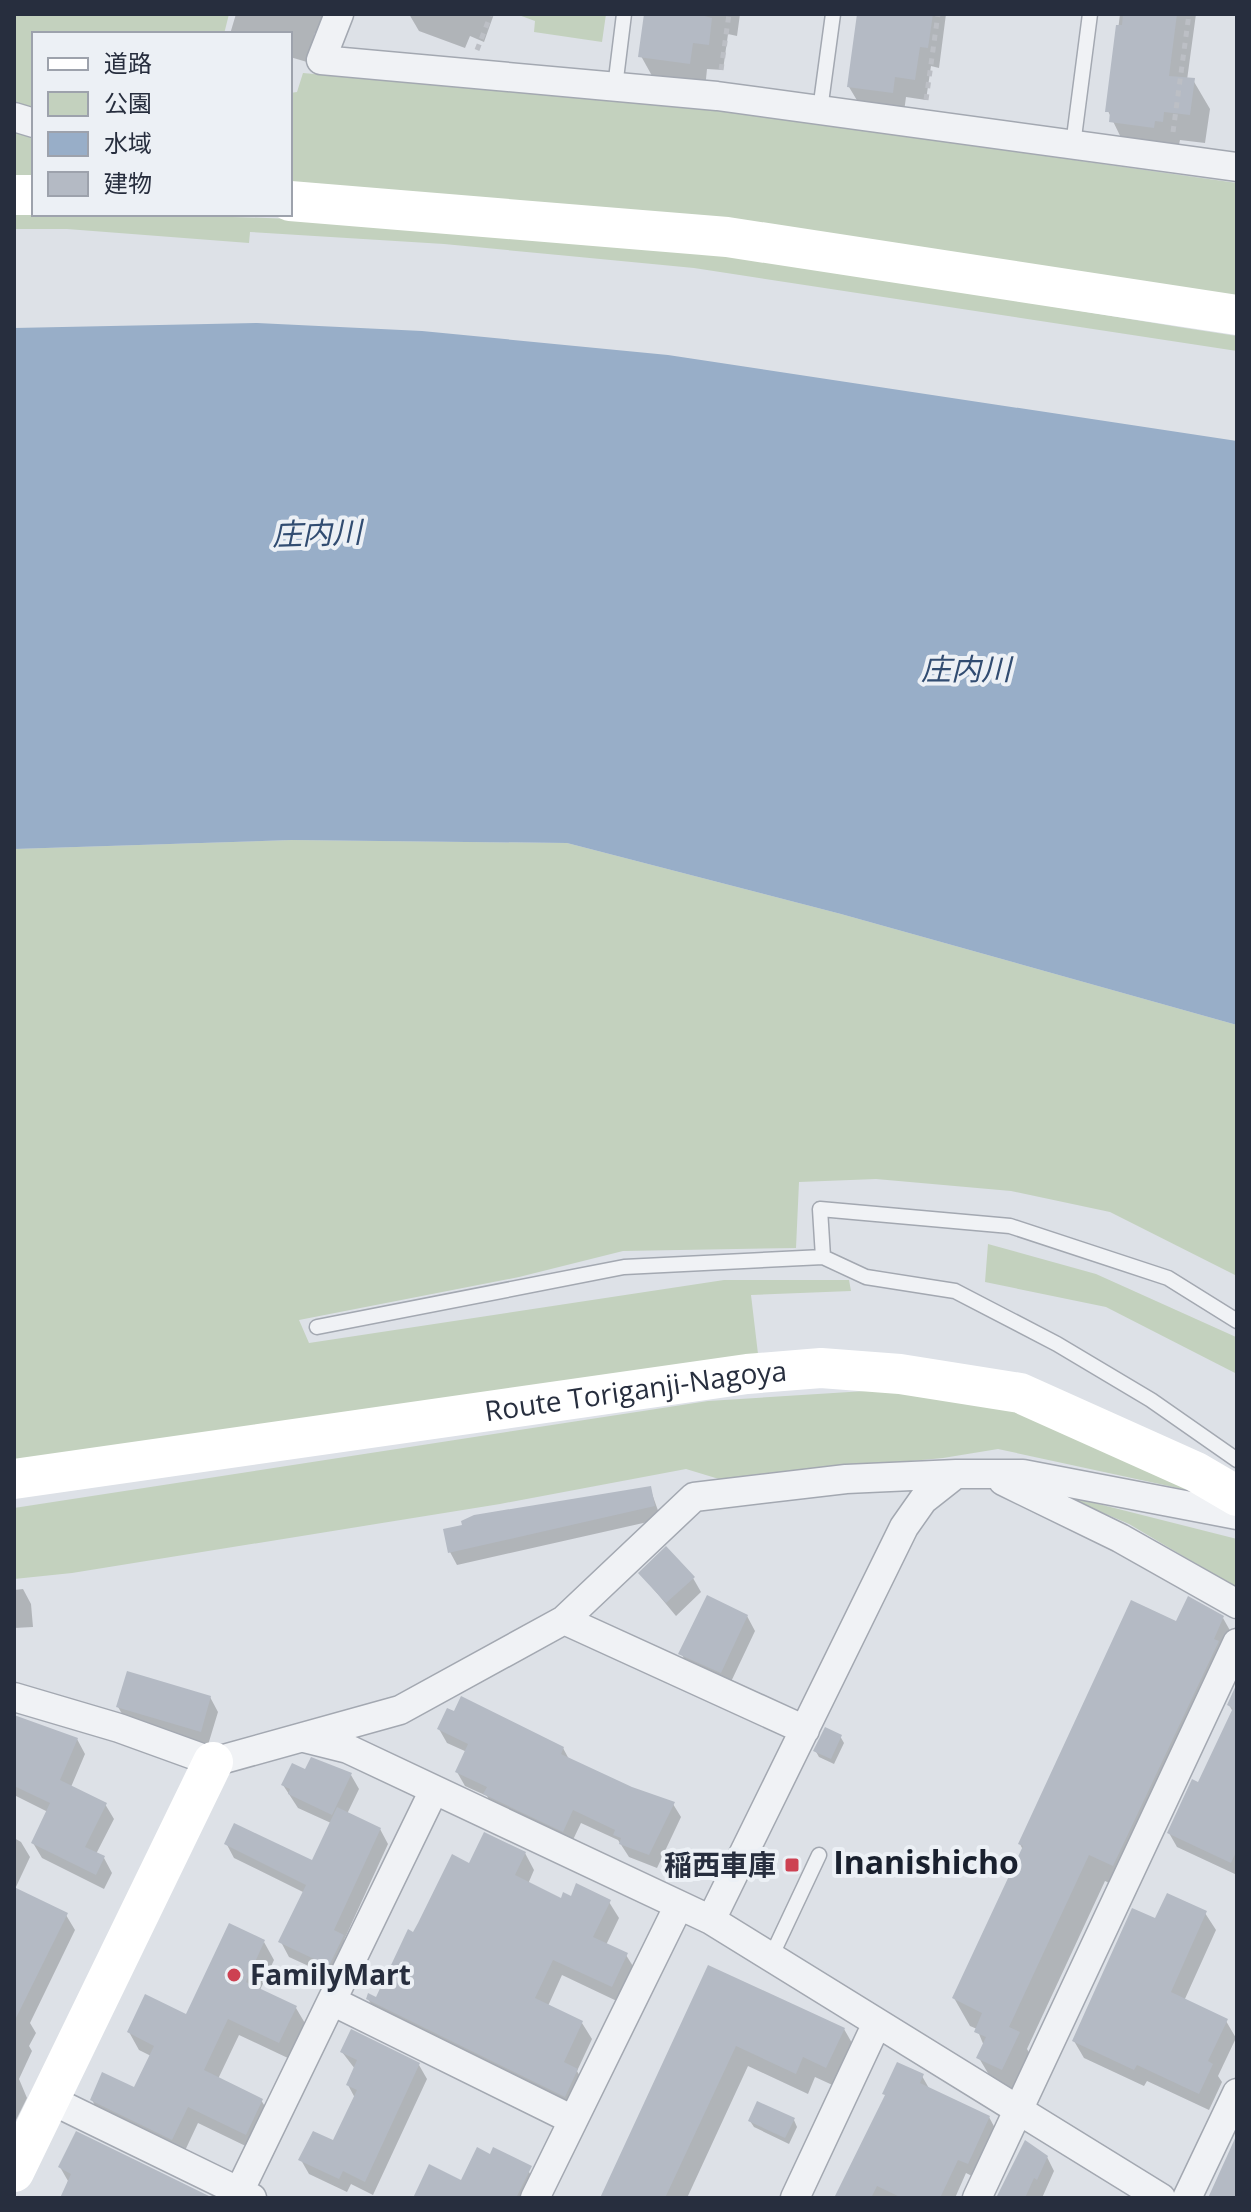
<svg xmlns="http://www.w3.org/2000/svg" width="1251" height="2212" viewBox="0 0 1251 2212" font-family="'Open Sans','Noto Sans JP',sans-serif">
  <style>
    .green { fill: #c3d1be }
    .water { fill: #98aec8 }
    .shadow { fill: #0003 }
    .building { fill: #b4bac4 }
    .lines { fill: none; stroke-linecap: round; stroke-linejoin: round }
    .lane-casing { stroke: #a3a8b1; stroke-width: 17 }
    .street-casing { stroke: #a3a8b1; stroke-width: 31 }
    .path { stroke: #bcbfc5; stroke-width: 5; stroke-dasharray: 6 6; stroke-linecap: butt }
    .lane { stroke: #f0f2f5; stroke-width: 14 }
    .street { stroke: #f0f2f5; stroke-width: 28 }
    .secondary { stroke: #fff; stroke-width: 40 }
    .poi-dot { fill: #cd4152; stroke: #ecf0f5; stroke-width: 3 }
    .labels { text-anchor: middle; stroke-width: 8; stroke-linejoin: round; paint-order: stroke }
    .street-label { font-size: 28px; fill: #272e3e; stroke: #ecf0f5 }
    .poi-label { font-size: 28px; font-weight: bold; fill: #272e3e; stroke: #ecf0f5; text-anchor: end }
    .water-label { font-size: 30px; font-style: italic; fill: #314c71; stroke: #ecf0f5 }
    .quarter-label { font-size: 32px; font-weight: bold; fill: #19202e; stroke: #ecf0f5 }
  </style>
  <rect width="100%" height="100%" fill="#dde1e7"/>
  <path class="green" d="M14,14H229L224,34H34V113L14,107Z
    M516,14H606L602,42L534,32L535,21Z
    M303,73L714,109L1237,183V300L290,187V93L297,92Z
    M14,130L34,136V178H14Z
    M14,211L34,214C257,214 481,224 702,253C881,276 1059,309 1237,336V351L694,268L444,244L250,232L249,243L67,229H14Z
    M292,840L567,843L841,914L1237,1025V1276L1110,1212L1011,1191L876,1179L799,1182L796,1248L623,1251L519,1277L299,1320L309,1343L724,1280H849L851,1291L751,1295L758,1354L14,1460V849Z
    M988,1244L1096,1274L1236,1337L1237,1374L1106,1307L985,1282Z
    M913,1388L1025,1413L1215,1496L998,1449L943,1458L719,1479L686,1469L500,1504L72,1573L14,1579V1508L708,1401Z
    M1059,1494L1237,1539V1588L1129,1524Z"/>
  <path class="water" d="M257,323L422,331L668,355L1237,441V1025L841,914L567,843L292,840L14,849V328Z"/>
  <path class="shadow" d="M236,14H327L320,34L315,33L307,62L290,57V34H230Z
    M409,14H494L484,42L470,36L465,48L419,31Z
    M646,14H740L737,36L728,34L723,70L707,69L705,89L656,83L641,56Z
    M859,14H946L939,68L931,66L926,100L906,97L904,112L861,107L849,87Z
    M1120,14H1196L1187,80H1193L1210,109L1205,143L1180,140L1178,149L1127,150L1108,111Z
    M650,1488L661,1519L457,1565L450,1552L464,1527Z
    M641,1574L693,1578L701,1592L676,1616Z
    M23,1589L31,1604L33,1627L14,1628V1590Z
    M747,1616L755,1631L729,1686L689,1668L681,1653Z
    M1223,1618L1237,1643L1129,1892L1105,1881L1027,2049L1034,2061L1018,2096L995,2085L979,2058L984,2046L977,2029L970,2026L954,1998L1023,1850L1020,1844Z
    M1237,1688V1875L1177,1847L1169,1833L1199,1785L1233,1712L1229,1705Z
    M210,1697L218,1712L208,1745L127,1722L118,1707Z
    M14,1718L77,1739L85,1754L71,1787L105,1804L114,1819L96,1854L104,1858L112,1873L104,1889L42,1858L33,1843L48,1812L14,1795Z
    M439,1729L563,1748L570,1761L631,1789L673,1804L681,1817L657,1868L629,1857L618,1840L581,1823L571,1844L494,1808L487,1796L465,1786L457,1772L467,1752L447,1743Z
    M840,1736L844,1743L834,1764L819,1757L815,1750Z
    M306,1771L351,1775L359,1789L347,1814L380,1829L388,1844L344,1940L351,1951L337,1979L289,1957L281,1942L305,1893L234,1858L226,1843L313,1863L331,1823L298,1808L283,1785Z
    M14,1838L21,1842L30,1857L15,1889L66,1915L75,1930L30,2023L36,2033L29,2046L32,2051L19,2079L27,2098L16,2120Z
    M525,1853L534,1870L528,1884L562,1900L609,1902L619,1918L606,1945L626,1955L636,1971L621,2003L562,1975L548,2006L582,2023L592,2039L577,2071L586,2087L575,2112L378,2015L368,1999L377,2000L414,1934L470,1865Z
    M1205,1913L1216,1930L1184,2001L1226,2021L1236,2038L1218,2076L1222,2082L1209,2110L1147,2081L1144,2086L1084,2058L1074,2041L1156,1921Z
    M264,1942L274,1960L260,1990L296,2008L306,2025L290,2059L239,2035L218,2079L261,2100L272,2118L256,2151L198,2123L182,2157L102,2118L92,2100L135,2090L151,2056L139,2050L129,2032L187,2017Z
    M709,1968L844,2029L856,2050L839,2088L815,2077L808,2094L748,2066L687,2198H602Z
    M342,2052L419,2065L427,2079L373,2195L351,2184L347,2192L309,2174L301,2160L334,2143L355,2098L348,2085L355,2069Z
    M922,2076L930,2090L989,2117L997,2132L976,2178L966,2173L955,2198H836Z
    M794,2120L797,2127L789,2144L754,2127L750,2121Z
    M491,2156L525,2165L537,2186L531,2198H416L462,2182Z
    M1047,2157L1054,2171L1042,2198H997Z
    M60,2167L208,2198H63L68,2181Z"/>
  <path class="building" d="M644,14H697L712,18L709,45L693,43L690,64L638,57Z
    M857,14H933L928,48L920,47L915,80L895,77L893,93L847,87Z
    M1123,14H1177L1169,76L1195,78L1190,115L1164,112L1163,122L1155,121L1154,128L1109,122L1110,112H1105L1116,25H1122Z
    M651,1486L655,1506L448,1553L443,1529L462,1525L461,1521L474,1515Z
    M666,1546L695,1577L666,1603L638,1573Z
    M707,1595L748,1615L721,1673L678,1654Z
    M1188,1596L1224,1616L1214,1639L1219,1641L1113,1866L1089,1855L1009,2027L1020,2032L1002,2070L976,2058L986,2037L974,2032L982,2013L952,1998L1023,1846L1018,1844L1131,1600L1176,1621Z
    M127,1671L211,1696L201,1732L116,1707Z
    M1237,1683V1850L1231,1863L1167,1833L1192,1779L1198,1782L1233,1708L1227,1705Z
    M461,1696L564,1747L561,1754L632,1787L675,1802L649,1855L619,1844L621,1838L613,1835L615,1830L573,1810L563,1832L483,1794L487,1787L455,1772L468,1744L437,1729L447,1708L454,1711Z
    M14,1715L78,1738L60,1780L107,1803L85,1847L105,1856L96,1875L31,1843L50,1803L14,1786Z
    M825,1727L842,1735L831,1759L813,1751Z
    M311,1757L352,1773L332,1815L288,1794L290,1789L281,1785L292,1763L305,1769Z
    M337,1807L381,1828L334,1930L344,1935L329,1966L278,1942L306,1885L224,1844L234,1823L312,1860Z
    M484,1832L526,1852L515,1875L561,1898L563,1892L571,1896L576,1883L611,1900L593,1937L628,1953L612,1987L553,1960L535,1998L583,2021L564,2062L578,2069L565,2097L366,1999L368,1993L376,1997L408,1929L413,1932L418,1923L452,1854L469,1863Z
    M14,1887L68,1913L14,2022Z
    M1167,1893L1207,1911L1171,1992L1228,2019L1208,2061L1213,2064L1199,2094L1137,2065L1134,2070L1072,2041L1132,1908L1155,1918Z
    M229,1923L265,1940L246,1982L297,2006L279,2043L228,2019L204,2070L263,2099L246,2135L188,2107L172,2140L90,2100L102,2072L134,2087L154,2046L127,2032L145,1994L186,2014Z
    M708,1965L845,2028L826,2068L803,2057L796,2074L736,2046L665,2198H600Z
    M351,2029L420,2063L365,2182L343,2171L339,2179L298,2160L313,2131L333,2140L357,2090L346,2085L357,2060L340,2052Z
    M897,2062L924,2074L920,2083L990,2116L968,2164L958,2160L940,2198H902L877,2186L871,2198H834L885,2095L882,2094Z
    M757,2101L795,2118L785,2138L748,2121Z
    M76,2131L158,2171L213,2198H60L71,2174L58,2167Z
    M1237,2134V2198H1208Z
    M1025,2140L1048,2156L1037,2180L1034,2178L1025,2198H996Z
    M477,2147L490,2154L493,2147L532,2166L516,2198H413L429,2164L461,2180Z"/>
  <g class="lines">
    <defs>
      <path id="lane" d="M615,87L624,14
        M820,110L833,14
        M1073,145L1090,14
        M823,1257L866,1277L955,1291L1057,1344L1151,1400L1237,1460
        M317,1327L624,1267L823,1257L820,1209L1010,1226L1168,1278L1237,1321
        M771,1957L819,1855"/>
      <path id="street" d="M339,14L321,60L717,96L1237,167
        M14,117L34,123
        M1003,1481L1120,1538L1237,1604
        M564,1620L805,1730
        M14,1697L119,1728L213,1762L400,1710L564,1620L694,1497L846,1479L956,1474
        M304,1738L348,1749L711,1920L1161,2198
        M711,1920L904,1527L923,1500L956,1474H1023L1237,1515
        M332,2001L573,2120
        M49,2099L252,2198
        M236,2198L434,1790
        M535,2198L679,1905
        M795,2198L877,2023
        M977,2198L1237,1643
        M1187,2198L1237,2093"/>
    </defs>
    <use href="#lane" class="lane-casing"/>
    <use href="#street" class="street-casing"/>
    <path class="path" d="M477,50L491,14
      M721,70L729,14
      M926,100L938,14
      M1173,132L1189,14"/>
    <use href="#lane" class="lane"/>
    <use href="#street" class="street"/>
    <g class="secondary">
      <path d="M14,195H34"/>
      <path d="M290,201L727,237L1237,315"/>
      <path id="s1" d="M14,1479L747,1374L821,1368L900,1374L1020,1393L1196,1472L1237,1496"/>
      <path d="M14,2172L213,1762"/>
    </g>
  </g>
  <g class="poi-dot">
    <rect x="784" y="1857" width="16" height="16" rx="4"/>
    <circle cx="234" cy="1975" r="8"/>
  </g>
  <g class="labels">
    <g class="street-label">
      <text dy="10" stroke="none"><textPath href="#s1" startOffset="628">Route Toriganji-Nagoya</textPath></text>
    </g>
    <g class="poi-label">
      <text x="776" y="1875">稲西車庫</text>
      <text x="250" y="1985" text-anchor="start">FamilyMart</text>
    </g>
    <g class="water-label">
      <text transform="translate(317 534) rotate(-2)" y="10">庄内川</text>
      <text x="966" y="680">庄内川</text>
    </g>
    <g class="quarter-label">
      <text x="926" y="1874">Inanishicho</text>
    </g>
  </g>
  <rect width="1251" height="2212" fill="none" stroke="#272e3e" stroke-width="32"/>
  <rect x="32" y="32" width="260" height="184" fill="#ecf0f5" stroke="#9da2ac" stroke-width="2"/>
  <rect x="48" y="58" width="40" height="12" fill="#ffffff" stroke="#9da2ac" stroke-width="2"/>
  <text x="104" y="72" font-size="24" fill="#272e3e">道路</text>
  <rect x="48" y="92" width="40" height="24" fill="#c3d1be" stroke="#9da2ac" stroke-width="2"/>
  <text x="104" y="112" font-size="24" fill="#272e3e">公園</text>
  <rect x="48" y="132" width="40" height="24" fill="#98aec8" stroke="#9da2ac" stroke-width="2"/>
  <text x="104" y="152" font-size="24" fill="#272e3e">水域</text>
  <rect x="48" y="172" width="40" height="24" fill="#b4bac4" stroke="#9da2ac" stroke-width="2"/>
  <text x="104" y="192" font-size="24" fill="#272e3e">建物</text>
</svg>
